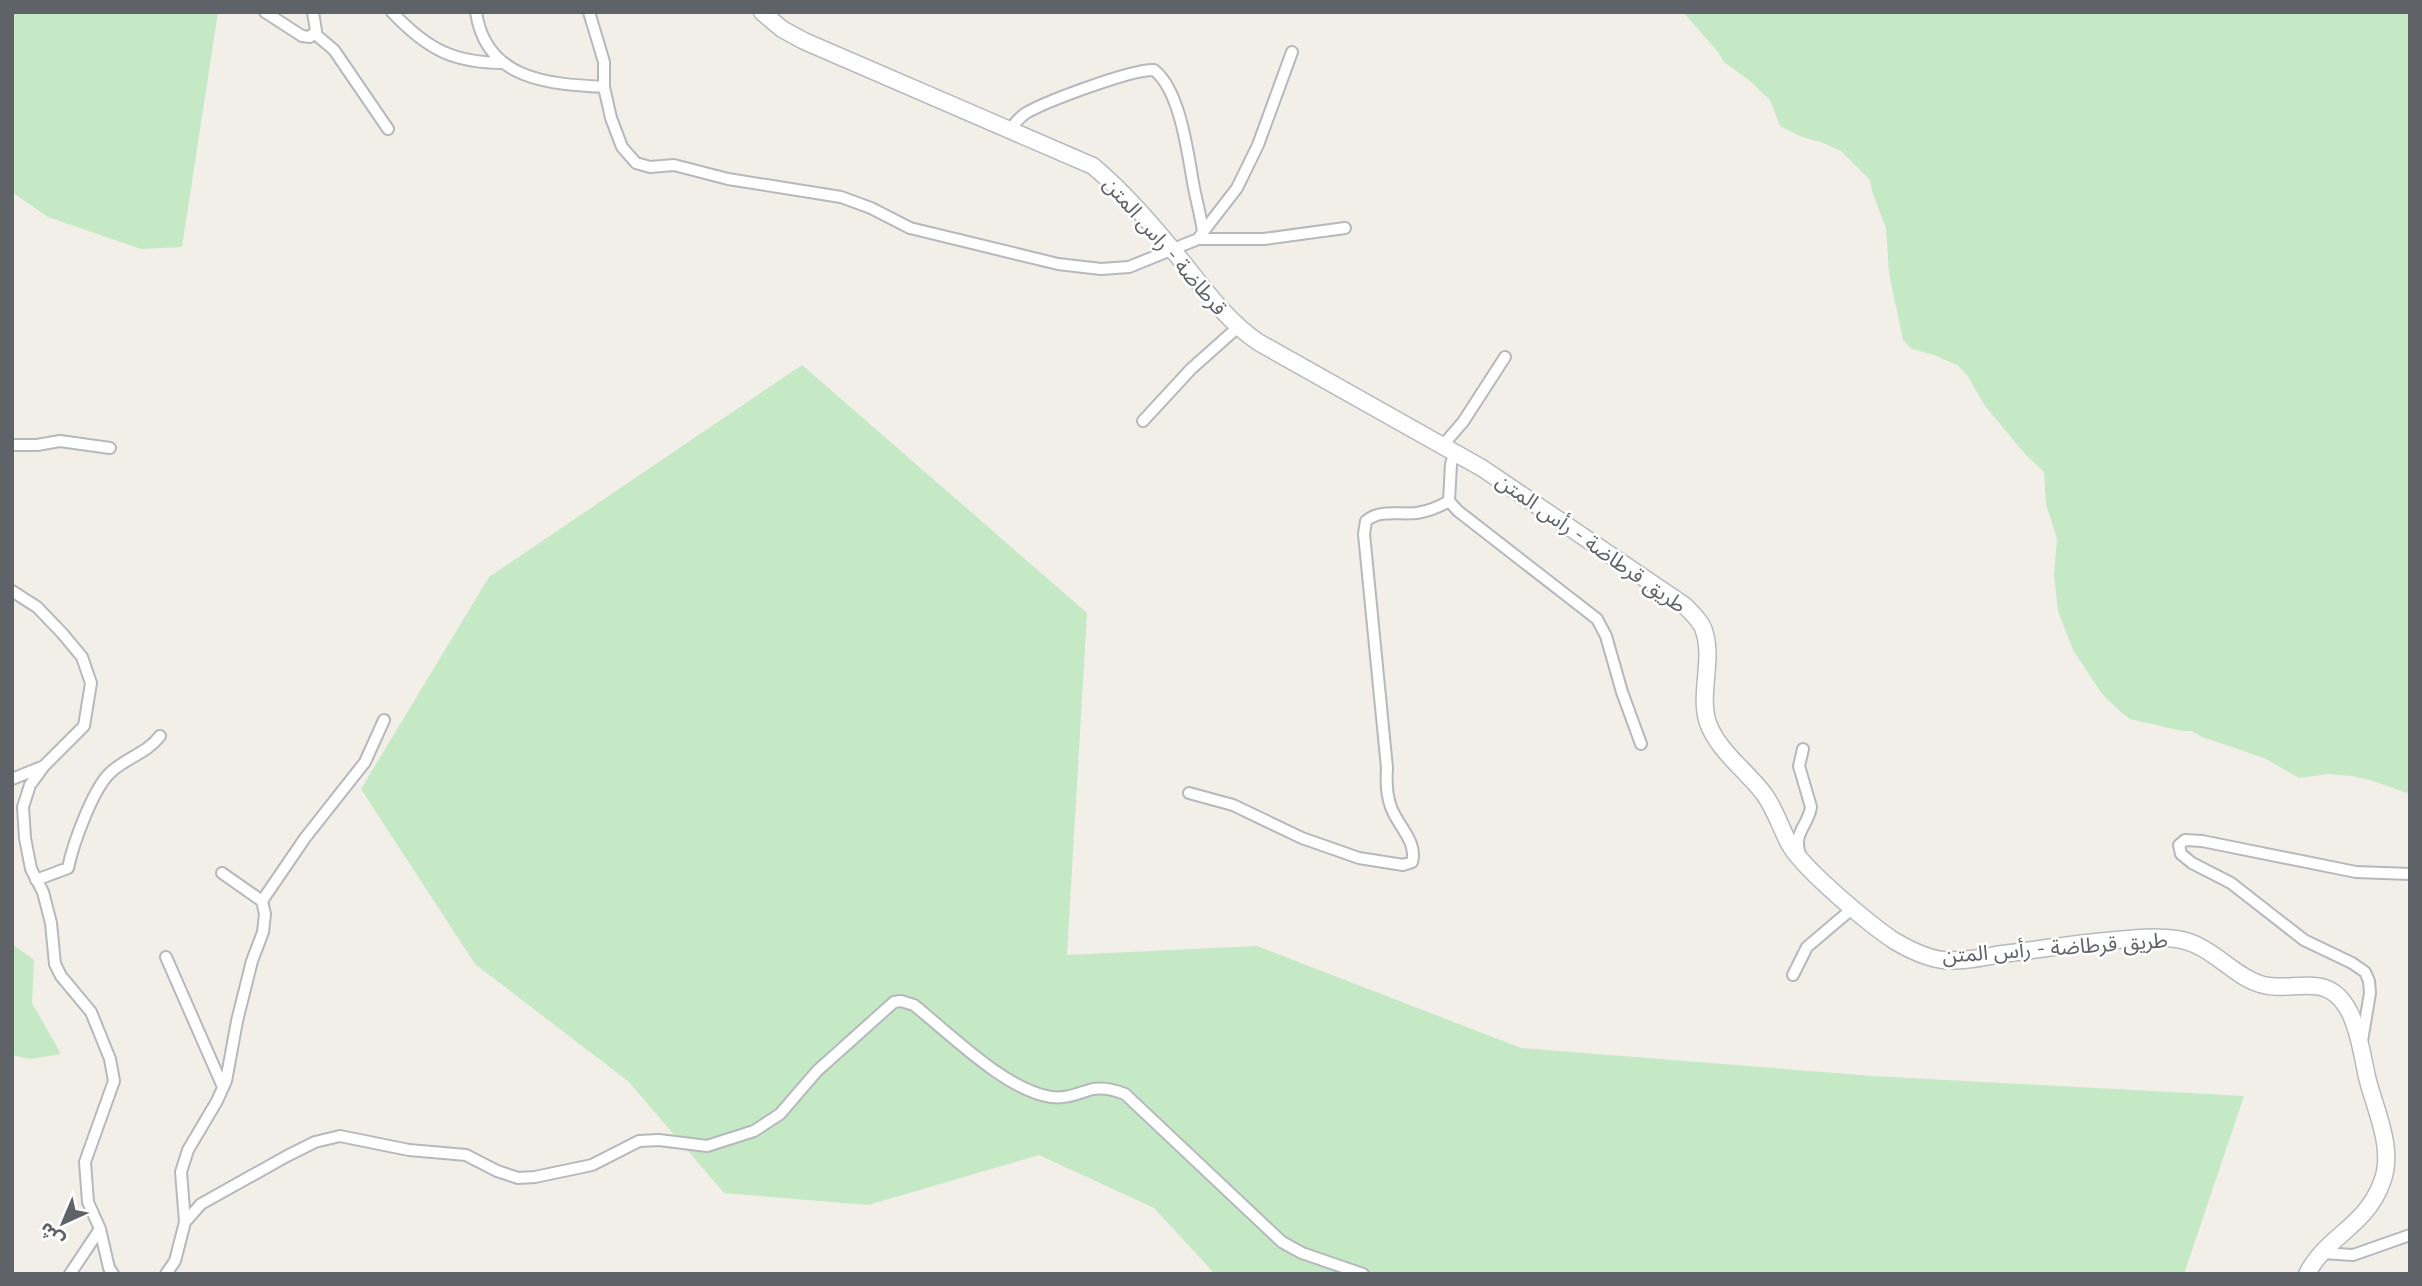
<svg xmlns="http://www.w3.org/2000/svg" width="2422" height="1286" viewBox="0 0 2422 1286" font-family="Quicksand,'Noto Sans Arabic',sans-serif">
  <style>
    .green { fill: #c5e8c5 }
    .lines { fill: none; stroke-linecap: round; stroke-linejoin: round }
    .street-casing { stroke: #b5b8bc; stroke-width: 14 }
    .secondary-casing { stroke: #b6babf; stroke-width: 19 }
    .street { stroke: #fff; stroke-width: 10 }
    .secondary { stroke: #fff; stroke-width: 16 }
    .labels { text-anchor: middle; stroke-width: 5; stroke-linejoin: round; paint-order: stroke }
    .street-label { font-size: 21px; fill: #5f6368; stroke: #fff }
  </style>
  <rect width="100%" height="100%" fill="#f1efe8"/>
  <path class="green" d="M12,12H218L182,247L141,249L48,217L12,192Z
    M1683,12H2410V794L2373,781L2353,776L2328,774L2299,778L2264,758L2202,737L2192,731H2182L2130,719L2121,712L2102,694L2073,650L2058,611L2054,574L2057,539L2046,504L2044,472L2026,455L1985,406L1967,375L1957,365L1934,355L1912,349L1903,340L1889,273L1886,228L1872,191L1870,180L1841,151L1821,142L1802,137L1780,126L1770,100L1750,81L1724,62L1719,53Z
    M802,365L1087,613L1067,955L1257,946L1521,1048L1873,1076L2244,1096L2184,1274H1215L1154,1208L1039,1155L868,1205L724,1193L628,1081L475,964L361,789L489,577Z
    M12,944L34,960L32,1003L61,1054L30,1059L12,1055Z"/>
  <g class="lines">
    <defs>
      <path id="street" d="M265,12L302,36L310,37L316,31L313,12
        M392,12C427,49 453,63 504,63
        M476,12C486,80 548,84 604,87
        M589,12L604,62V87L611,118L622,147L636,163L650,167L674,165L728,179L841,197L871,208L910,228L1058,264L1101,269L1129,267L1198,239L1203,232C1201,217 1197,203 1194,188C1188,156 1181,91 1154,70C1132,69 1047,101 1026,113C1020,117 1015,123 1011,128
        M314,33L334,50L388,129
        M1203,232L1237,188L1258,145L1292,52
        M1198,239H1264L1345,228
        M1143,421L1191,369L1237,328
        M12,445H37L60,441L110,448
        M1443,445L1463,422L1505,357
        M1455,452L1451,464L1449,501L1458,511L1597,619L1606,636L1622,692L1641,744
        M12,591L37,607L62,633L82,657L91,683L84,726L44,766L30,785L23,807L25,838L31,869L43,892L51,923L55,964L61,976L91,1012L110,1059L114,1081L85,1162L88,1202L100,1229L109,1268L113,1274
        M12,779L44,766
        M1189,793L1233,805L1302,838L1359,858L1403,865L1412,862C1418,842 1397,825 1391,807C1386,794 1386,782 1387,768L1364,534L1366,521C1380,509 1399,515 1417,513C1429,511 1439,507 1449,501
        M1801,857C1791,833 1808,827 1811,807L1799,766L1803,749
        M36,880L68,868C73,844 93,788 111,772C126,758 147,753 160,736
        M262,901L305,838L365,762L384,720
        M166,957L223,1087
        M1793,975L1807,947L1853,908
        M2362,1041L2370,993L2369,981L2365,972L2352,963L2304,940L2231,883L2192,863L2181,854L2179,845L2185,840L2202,841L2356,872L2410,874
        M185,1222L201,1204L287,1156L315,1142L340,1136L409,1150L466,1155L497,1171L518,1178L535,1177L592,1165L639,1141L659,1140L707,1146L754,1131L780,1114L817,1071L894,1002L901,1001L914,1005C950,1034 1007,1091 1051,1097C1068,1099 1078,1093 1093,1089C1105,1087 1115,1090 1125,1094L1282,1242L1302,1253L1363,1274
        M2322,1253L2353,1255L2410,1235
        M70,1274L100,1229
        M166,1274L175,1261L185,1222L181,1172L188,1150L217,1101L226,1081L237,1021L252,961L263,932L265,914L262,901L222,873"/>
      <path id="secondary" d="M762,12L782,29L804,41L1093,166C1126,194 1154,227 1181,260C1205,290 1226,320 1258,342L1482,468L1684,605C1691,612 1699,619 1703,628C1715,658 1698,694 1708,723C1718,751 1747,771 1764,794C1776,810 1781,830 1791,847C1807,872 1868,923 1893,940C1908,949 1926,958 1943,960C1963,962 1984,957 2003,954C2041,949 2078,943 2116,940C2136,938 2157,936 2176,939C2210,943 2231,975 2260,984C2277,990 2296,984 2314,986C2355,988 2360,1046 2367,1077C2375,1110 2395,1149 2382,1182C2366,1227 2326,1236 2307,1274"/>
    </defs>
    <use href="#street" class="street-casing"/>
    <use href="#secondary" class="secondary-casing"/>
    <use href="#street" class="street"/>
    <use href="#secondary" class="secondary"/>
  </g>
  <g class="labels">
    <g class="street-label">
      <text transform="translate(1165 246) rotate(49)" y="7">قرطاضة - راس المتن</text>
      <text transform="translate(1591 543) rotate(35)" y="7">طريق قرطاضة - رأس المتن</text>
      <text transform="translate(2055 948) rotate(-4)" y="7">طريق قرطاضة - رأس المتن</text>
    </g>
  </g>
  <rect width="2422" height="1286" fill="none" stroke="#5f6368" stroke-width="28"/>
  <g transform="translate(63 1223) rotate(224)" stroke="#ffffff" stroke-width="5" paint-order="stroke">
  <path d="M0-5L12 26L0 18L-12 26Z" fill="#5f6368"/>
  <text y="-10" font-size="19" font-weight="bold" text-anchor="middle" fill="#5f6368">ش</text>
  </g>
</svg>
